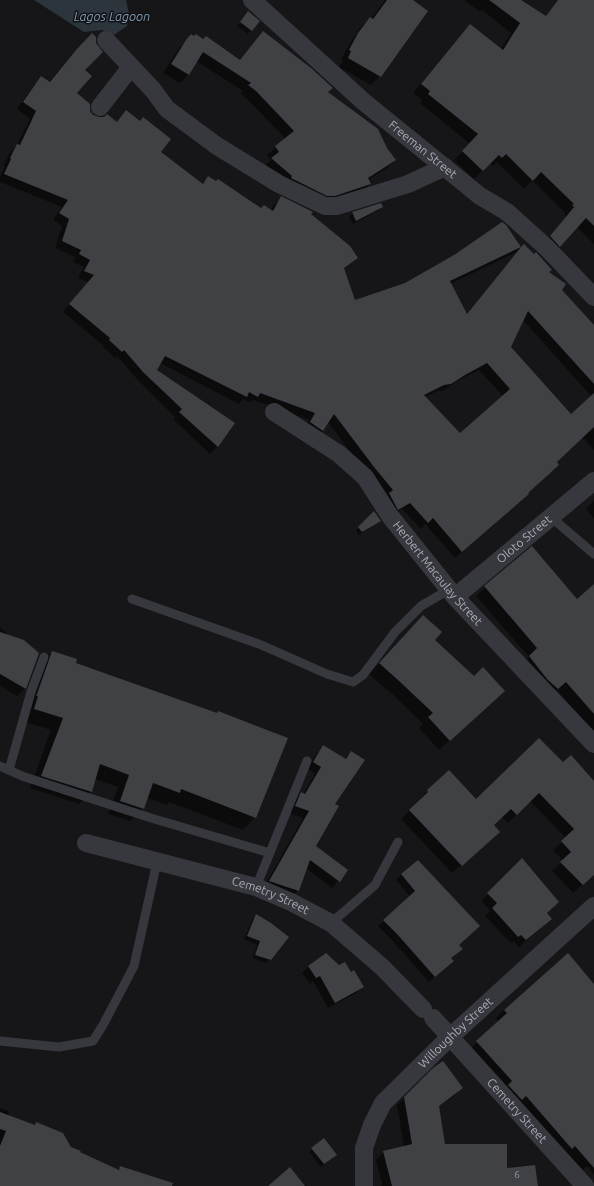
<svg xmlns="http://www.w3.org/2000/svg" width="594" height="1186" viewBox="0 0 594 1186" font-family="Ubuntu,sans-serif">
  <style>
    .water { fill: #2c353c }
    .shadow { fill: #0007; fill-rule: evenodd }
    .building { fill: #404145; fill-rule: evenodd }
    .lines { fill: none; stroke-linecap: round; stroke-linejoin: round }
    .service { stroke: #37383d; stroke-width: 9 }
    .minor { stroke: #37383d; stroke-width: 18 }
    .labels { text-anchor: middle; stroke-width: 3; stroke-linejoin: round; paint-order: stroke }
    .number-label { font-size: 10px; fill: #8e929b }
    .street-label { font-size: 12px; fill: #a8adb8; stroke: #111113 }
    .water-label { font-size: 13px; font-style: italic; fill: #7f9bb3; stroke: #111113 }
  </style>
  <rect width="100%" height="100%" fill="#161618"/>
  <path class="water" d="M34,0H126L129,14L127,26L114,35L102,30L84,32Z"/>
  <path class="shadow" d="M385,0H411L380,76L371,85L339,67L343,60L341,59L350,43L361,27L370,18L371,19Z
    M464,0H519L545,17L558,0H594V244L577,227L551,255L541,246L566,217L564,215L566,214L532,180L524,189L497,162L493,166L490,163L474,179L454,160L470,144L420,103L422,100L413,93L461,35L470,26L501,49L511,33L482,10L480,12Z
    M245,16L258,21L248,34L237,26Z
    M263,32L386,149L395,160L387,168L368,180L370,184L362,192L326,203L264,167L271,160L267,155L286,139L247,99L241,94L243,91L196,61L188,75L180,83L163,73L178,50L191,36L239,61Z
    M92,34L84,70L76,93L93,116L116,123L127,112L159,152L202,184L208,177L260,209L271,210L274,205L281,198L310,214L357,258L343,269L354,302L406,284L505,226L521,248L548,272L561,290L594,326V450L582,437L556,462L527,493L528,494L521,501L455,558L425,524L421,529L402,509L391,516L367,474L328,422L323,431L316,438L303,430L309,420L253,400L250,403L243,399L239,404L160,363L155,371L234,423L217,447L210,454L173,419L175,417L136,378L117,356L115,358L103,347L104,346L63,312L88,282L78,278L84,267L73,262L75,257L55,248L62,226L53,220L62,207L0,182V177L5,166H3L10,152L17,145L30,119L17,109L35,84L42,77L49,82L69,58ZM517,252L466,315L450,284ZM523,320L592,397L571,416L510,347ZM479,370L504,397L459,435L425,397L437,391H443L457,381Z
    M381,205L382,207L379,210L353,224L349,217L352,213Z
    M594,501V518L586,509Z
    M374,513L379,521L359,535L356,531Z
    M532,548L577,600L594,598V739L586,723L557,690L549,697L521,665L529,657L476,596Z
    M413,626L434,640L493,701L439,750L419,728L423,724L387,689V690L369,674Z
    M0,627L9,636L38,654L25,689L17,696L0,686Z
    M52,652L75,663L255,817L243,830L169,802L167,805L147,798L143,809L130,821L108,814L118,787L95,779L91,792L79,804L30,788L51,730L22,721L40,665Z
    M324,746L344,759L351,752L334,805L315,846L347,871L332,888L306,868L298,890L291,897L264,887L303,818L289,813L295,800L301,793L303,794L315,774L307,768L317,753Z
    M563,764L594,782V874L573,893L552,871L563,861L553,850L566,838L530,801L508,823L502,817L493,825L490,840L452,873L401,819L420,801L419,800L427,791L449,771L476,800Z
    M522,860L546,913L543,926L519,947L513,941L511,943L485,916L491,911L481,901Z
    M402,874L458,945L456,954L450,959L453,961L429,982L391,939L378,926L410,897L396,880Z
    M256,915L270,959L266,963L253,958L257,945L244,939L253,919Z
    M326,955L339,967L350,974L362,987L356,993L328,1008L313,981L310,984L302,973L308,967Z
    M568,955L594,985V1174L587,1166L581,1171L469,1050L499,1022L496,1018L504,1010Z
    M434,1069L462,1088L454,1096L438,1107L445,1145L506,1169L537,1186H381L382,1184L376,1160L384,1152L404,1147L397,1105Z
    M0,1108L9,1111L8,1116L34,1126L36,1123L70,1147L117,1170L121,1167L169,1186H0Z
    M312,1149L332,1158L321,1167L309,1152Z"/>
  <path class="building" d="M387,0H413L428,11L381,77L348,58L351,51L349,50L358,33L370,17L373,19Z
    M489,0H521L546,16L558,0H594V226L586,218L560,247L550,236L574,207L572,205L574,204L541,172L533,181L506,154L502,158L499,155L483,171L462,151L478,134L428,94L430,91L421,84L470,24L503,50L520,23Z
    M248,11L260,21L252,31L240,22Z
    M263,31L311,68L333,88L328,92L378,129L387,148L396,160L368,178L371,184L335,196H327L291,178L292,176L271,158L279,152L275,146L294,131L256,91L248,85L251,83L203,52L189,75L171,64L186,40L191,34L194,36L196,34L203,39L206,36L240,60Z
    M92,33L96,37V43L103,52L85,70L92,76L77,93L90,104V111L93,115L99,117H104L107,114L117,122L126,110L140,121L143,117L171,139L161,152L203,184L208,176L216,181L218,179L261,208L264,205L273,211L281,196L313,212L311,214L350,246L358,258L344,268L355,300L405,283L454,255L502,222L506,225L521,247L524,244L534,254L536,252L552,270L549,272L566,284L562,290L594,325V384L528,311L511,347L571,414L594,393V427L557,462L559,465L528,493L529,494L462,552L433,518L428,523L410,503L398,510L389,493L393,490L374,467L334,414L323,431L310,422L315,413L260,393L258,397L249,392L247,397L165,356L157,370L235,423L218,447L179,412L182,409L143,372L124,350L122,352L109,340L110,338L69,304L94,275L84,271L90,260L79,254L81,250L62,241L69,219L59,213L68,200L4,174L11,159L10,158L17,144L20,145L36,111L23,102L41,76L50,82L76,50ZM521,247L467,314L450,281ZM487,363L510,389L460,433L424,395L444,385L451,384L465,375Z
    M381,203L383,207L356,221L352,212Z
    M374,511L381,521L362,532L358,527Z
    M532,546L577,599L594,584V714L566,682L558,689L547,679L529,656L537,648L484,586Z
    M423,615L442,632L435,640L474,676L483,667L505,691L450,741L428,717L433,713L398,680L379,663Z
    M0,632L24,640L39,653L26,689L0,674Z
    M52,651L77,659L76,663L217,713L218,711L288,738L256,818L181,789L180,793L153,783L144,809L120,801L129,775L100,764L92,792L41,776L63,718L34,709L38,696H36L37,694Z
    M539,738L563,762L571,755L594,781V875L583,885L560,862L571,852L561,841L574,829L539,793L517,815L511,809L494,825L500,832L462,866L409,810L428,792L427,790L449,770L476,799Z
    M323,745L346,759L351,751L365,760L335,804L339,806L316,846L348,870L340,882L310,860L299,891L269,881L309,811L295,806L301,792L305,794L321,767L313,762Z
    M522,858L559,902L547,913L552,919L526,940L521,935L518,937L492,908L497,903L487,893Z
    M418,860L480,926L459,945L463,949L451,958L454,961L435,977L397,934L383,920L415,891L401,874Z
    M256,914L271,923L289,937L271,960L255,955L260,941L247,936Z
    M326,953L339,965L345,962L351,972L354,970L364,987L335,1003L320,976L316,978L308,966Z
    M568,953L594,984V1168L575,1146L572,1149L526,1096L522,1100L508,1085L512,1081L476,1041L507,1013L504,1010Z
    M443,1061L463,1088L439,1106L445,1144H507V1168L535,1165L538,1186H392L383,1151L412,1144L404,1097L433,1068Z
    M0,1112L35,1125L36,1122L63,1133L71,1147L81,1151L80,1152L119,1170L120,1166L173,1183L172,1186H0V1146L6,1131L0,1129Z
    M324,1138L337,1155L324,1164L311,1148Z
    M290,1167L305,1186H268Z"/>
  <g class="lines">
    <path class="service" d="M552,518L594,554
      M132,599L259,644L327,674L353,682L363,675L395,632L421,606L450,589
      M0,766L22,776L151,818L270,853
      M9,770L31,692L44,657
      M256,887L307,761
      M331,923L375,885L398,842
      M0,1041L59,1047L93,1041L103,1025L134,966L157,862"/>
    <g class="minor">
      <path id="s1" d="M252,0L364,102L480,196L507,212L547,248L594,297"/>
      <path d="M106,40L153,90L167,109L217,146L279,184L325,206H337L408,184L445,167"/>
      <path d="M100,107L131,67"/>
      <path id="s2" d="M274,412L339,454L365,477L390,516L455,597L594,744"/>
      <path id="s3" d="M455,597L594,481"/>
      <path id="s4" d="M86,843L256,887L291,902L331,923L382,967L423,1009"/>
      <path id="s5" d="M433,1018L585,1186"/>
      <path id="s6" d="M364,1186V1148L372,1125L383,1103L450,1037L594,906"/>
    </g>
  </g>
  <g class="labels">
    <g class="number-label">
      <text x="517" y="1178">6</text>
    </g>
    <g class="street-label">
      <text dy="4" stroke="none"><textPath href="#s1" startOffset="227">Freeman Street</textPath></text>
      <text dy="4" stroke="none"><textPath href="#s3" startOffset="90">Oloto Street</textPath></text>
      <text dy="4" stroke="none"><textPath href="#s2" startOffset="233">Herbert Macaulay Street</textPath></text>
      <text dy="4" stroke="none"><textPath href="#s4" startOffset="192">Cemetry Street</textPath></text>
      <text dy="4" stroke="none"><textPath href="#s6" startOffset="188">Willoughby Street</textPath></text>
      <text dy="4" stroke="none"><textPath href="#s5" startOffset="125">Cemetry Street</textPath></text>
    </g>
    <g class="water-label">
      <text x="112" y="21">Lagos Lagoon</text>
    </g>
  </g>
</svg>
